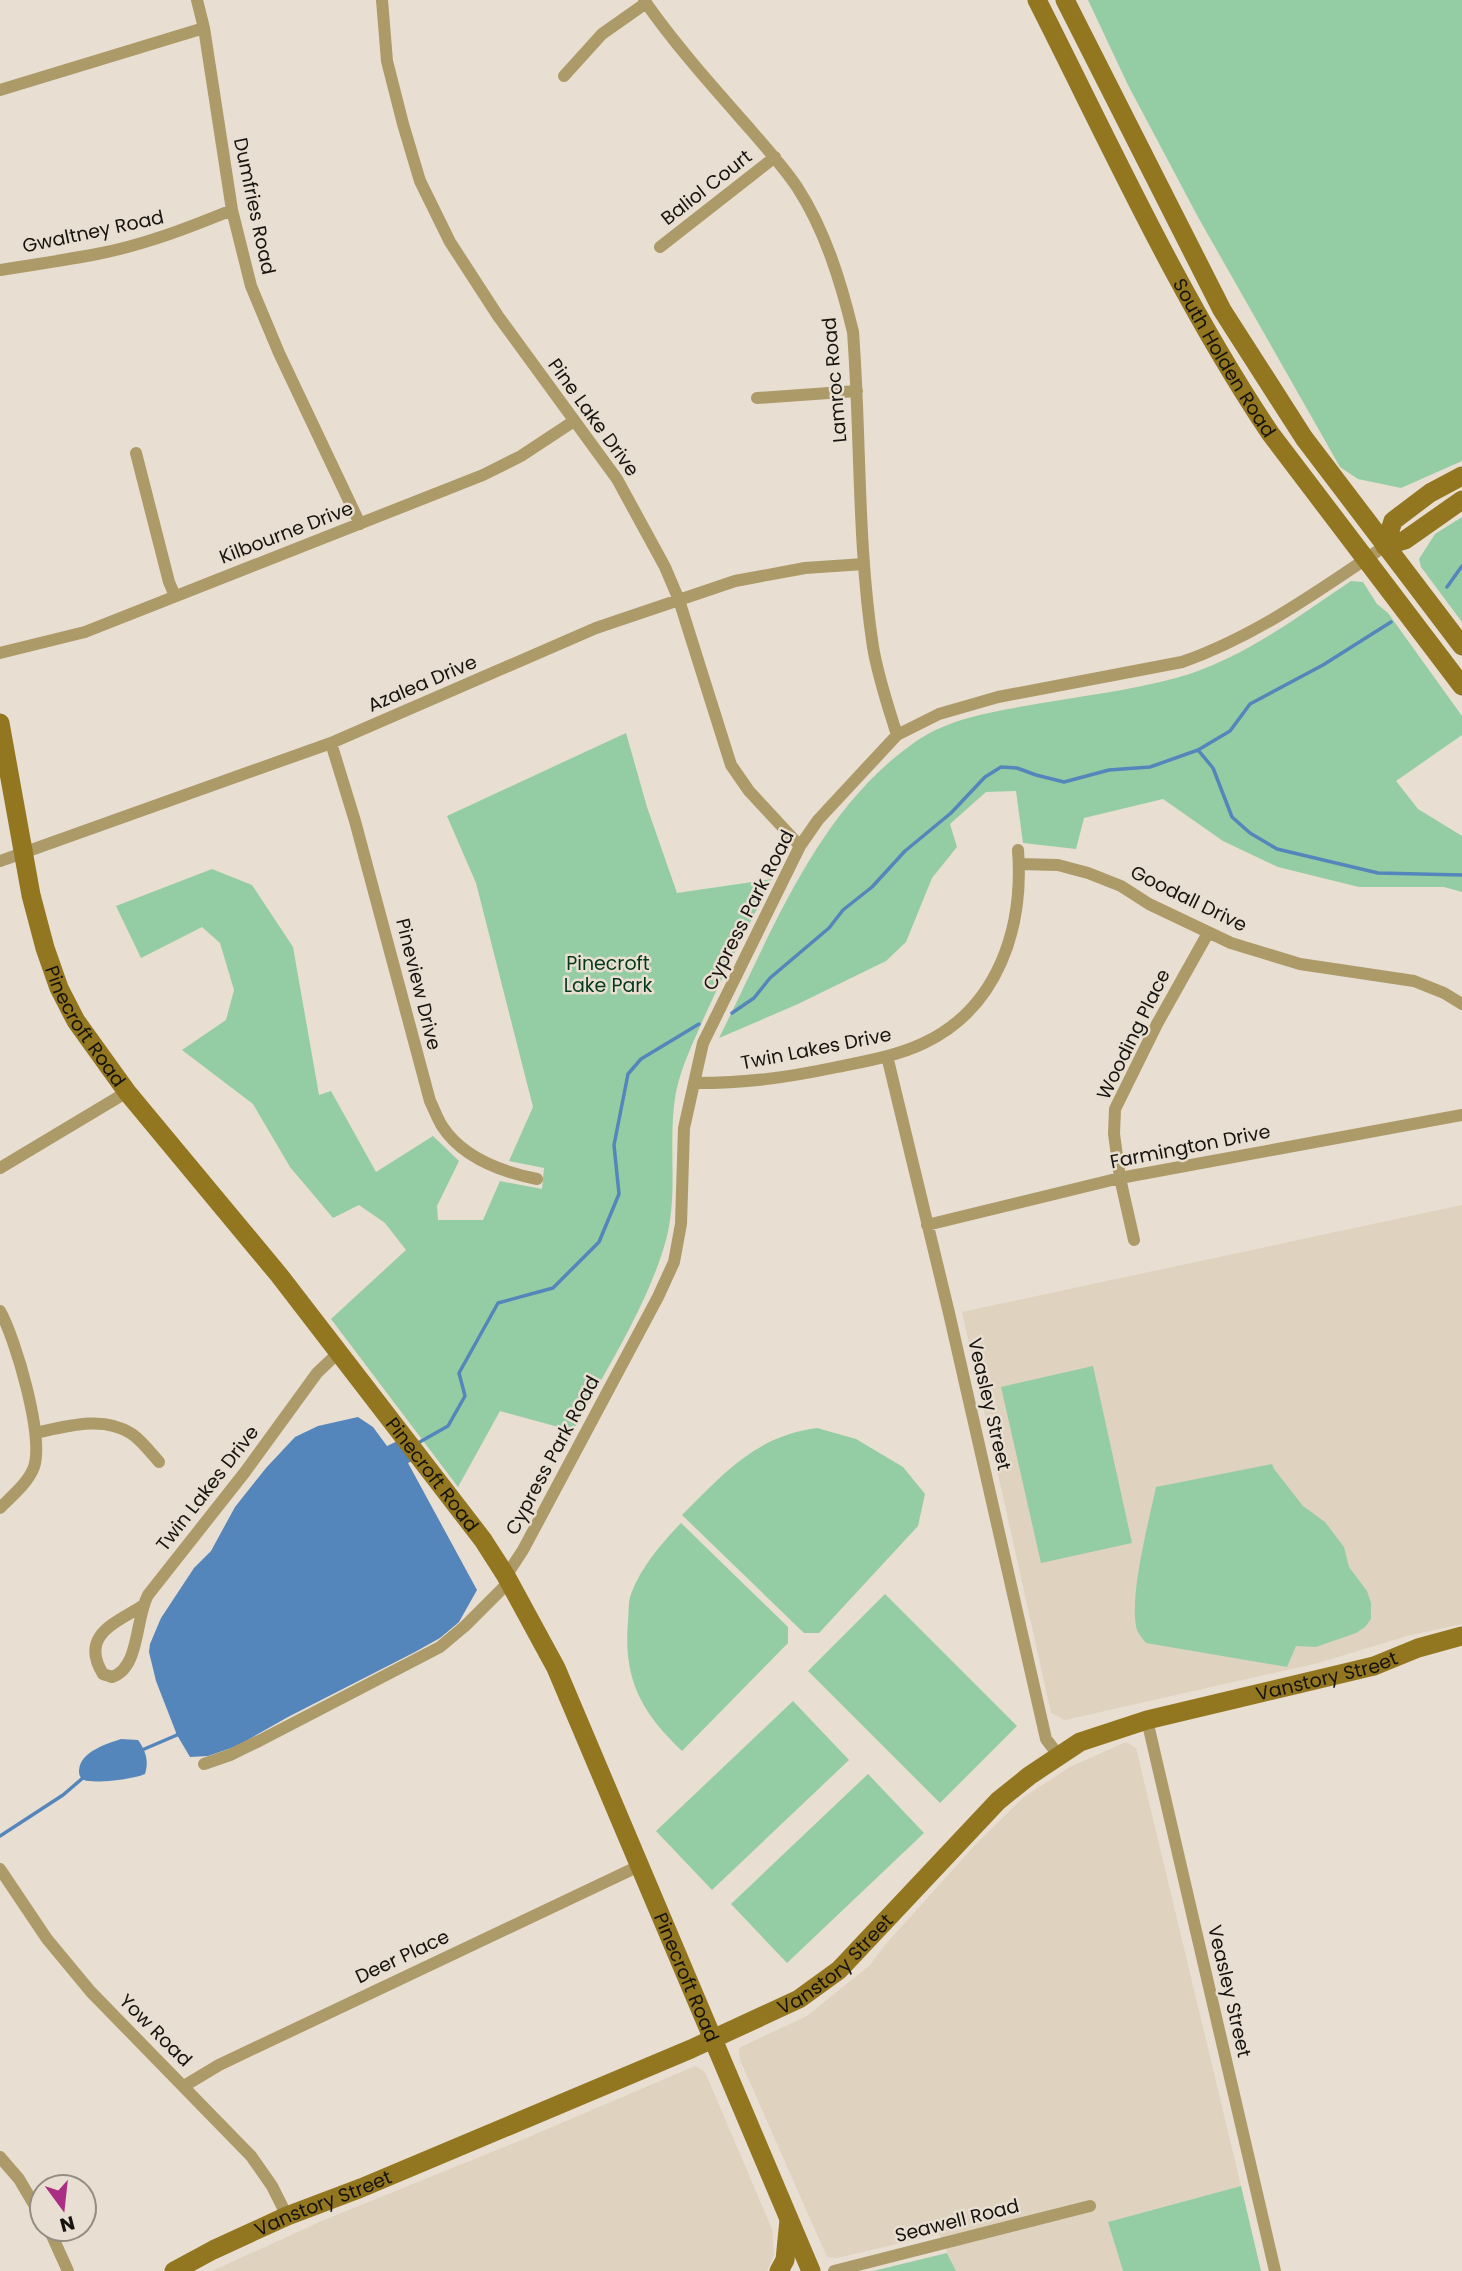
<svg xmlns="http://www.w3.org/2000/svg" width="1462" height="2271" viewBox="0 0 1462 2271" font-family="Poppins,sans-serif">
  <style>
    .built { fill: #dfd2be }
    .green { fill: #94cda4 }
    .water { fill: #5586bb }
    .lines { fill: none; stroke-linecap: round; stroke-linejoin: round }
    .stream { stroke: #5586bb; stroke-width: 3.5 }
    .street { stroke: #ac9a68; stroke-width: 12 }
    .secondary { stroke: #937620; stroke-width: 19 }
    .labels { text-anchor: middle; stroke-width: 5; stroke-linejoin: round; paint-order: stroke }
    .street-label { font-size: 19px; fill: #17140f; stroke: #e8ded1 }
    .park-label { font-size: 19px; fill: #02391b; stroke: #e8ded1 }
  </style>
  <rect width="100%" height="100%" fill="#e8ded1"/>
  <path class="built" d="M1462,1205V1624L1407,1636L1318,1663L1065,1720L1051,1713L962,1312Z
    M1126,1742L1136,1748L1241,2186L1108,2222L1123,2271H956L939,2234L837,2258L827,2257L740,2060L739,2048L807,2016L870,1965L885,1945L977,1843L1024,1797L1070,1767Z
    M695,2066L705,2072L772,2229L774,2255L767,2271H212L324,2220L524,2139Z"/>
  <path class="green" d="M1088,0H1462V461L1401,488L1358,479L1340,467L1198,217L1128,85Z
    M1462,517V622L1421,567L1419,559L1435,534Z
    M1351,581L1363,582L1377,604L1388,613L1462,716V735L1396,781L1418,809L1462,836V892L1444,887H1359L1278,867L1223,841L1163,799L1084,818L1076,849L1023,843L1016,791L986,792L950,824L957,847L932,878L906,942L886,961L798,1004L719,1038C771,935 815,814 911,745C944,720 986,713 1025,706C1074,697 1129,691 1176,678C1241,660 1296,618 1351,581Z
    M626,733L647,807L677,893L772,879C748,927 723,974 702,1022C692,1045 681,1068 676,1092C667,1141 679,1192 666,1240C648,1305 605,1371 573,1431L500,1411L458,1487L331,1319L406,1250L385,1223L359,1205L333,1218L290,1167L253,1104L182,1050L226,1020L234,990L220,943L202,927L141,958L116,906L212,869L252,885L293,947L319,1095L331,1091L376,1172L433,1136L459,1161L437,1206L438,1220H483L500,1181L542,1189L544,1168L509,1161L533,1107L476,883L447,816Z
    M1093,1366L1132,1543L1041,1563L1001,1387Z
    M817,1428L856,1439L903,1467L925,1494L918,1526L819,1633H804L682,1515C724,1473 756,1436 817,1428Z
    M1272,1464L1274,1469L1303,1506L1325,1522L1344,1547L1349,1567L1367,1591L1371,1603V1619L1365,1627L1356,1633L1316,1647L1296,1646L1287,1667L1146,1643C1143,1639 1139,1635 1137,1630C1128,1599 1149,1521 1156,1487Z
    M681,1523L788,1627V1643L682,1751C641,1712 623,1679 628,1621C629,1612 628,1602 631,1594C641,1567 661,1544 681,1523Z
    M885,1594L1017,1726L940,1803L808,1671Z
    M793,1701L849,1760L712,1890L656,1831Z
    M868,1774L924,1833L787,1963L731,1904Z
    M1241,2186L1261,2271H1123L1108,2222Z
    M947,2253L956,2271H873Z"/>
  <path class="water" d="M358,1417L373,1427L387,1446L412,1434L428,1454L408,1463L477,1590L459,1622L440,1638L415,1652L288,1717L237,1746L208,1756L190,1757L177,1735L156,1681L149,1652L150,1644L161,1618L194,1568L211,1551L235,1507L266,1468L295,1437L318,1426Z
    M121,1739L138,1740C146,1751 149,1761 145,1774C135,1779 94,1784 84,1780C80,1778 79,1775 79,1771C80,1751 107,1744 121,1739Z"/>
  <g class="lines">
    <path class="stream" d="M1447,587L1462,566
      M1198,750L1213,768L1232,817L1250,833L1277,849L1378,873L1462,875
      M732,1013L754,998L770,978L829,928L843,910L872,887L905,851L951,813L985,777L1001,767L1017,768L1036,775L1064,782L1109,770L1150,767L1198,750L1230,731L1250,704L1323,665L1391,622
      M418,1443L448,1426L465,1396L459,1373L498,1303L553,1288L599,1242L619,1194L614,1145L628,1074L641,1059L699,1024
      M142,1750L177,1735L178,1732
      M0,1836L63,1795L84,1777"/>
    <path class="street" d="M197,0L204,28L232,210L251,286L279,353L360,524
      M382,0L387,61L403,124L420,181L450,242L498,316L617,479L665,567L679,600L731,765L749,791L800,846
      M644,0C676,46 713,87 750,129C766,148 783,166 797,187C825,230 841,282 853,332C861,436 857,543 873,647C878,677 888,706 897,735
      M564,76L602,34L646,3
      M0,90L204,28
      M660,247L775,157
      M0,270C32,265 65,260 97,254C144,245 188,228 232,210
      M757,398L857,391
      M136,453L169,582L175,596
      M0,653L85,632L483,475L521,456L574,421
      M331,743L355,821L430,1101C434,1109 437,1118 442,1126C462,1157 502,1172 537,1179
      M0,861L331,743L596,628L735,581L805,568L864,564
      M1019,864L1058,865L1088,873L1121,886L1149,904L1231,943L1300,964L1414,981L1444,993L1462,1004
      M887,1056L949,1313L1046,1739L1059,1756
      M694,1083C747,1083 785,1078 837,1067C866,1061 897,1056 924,1043C998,1008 1024,928 1018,850
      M0,1168L127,1092
      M927,1225L1120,1178L1462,1115
      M1134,1240L1120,1178L1114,1134L1115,1109L1157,1024L1208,933
      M0,1311C16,1340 44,1436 34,1467C28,1483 12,1496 0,1508
      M36,1433C67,1426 104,1415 132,1434C142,1441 151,1453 159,1462
      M506,1576L523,1550L658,1297L674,1262L681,1224L684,1128L703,1043L800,846L818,820L897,735L939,714L998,697L1182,662C1256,636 1320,590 1385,546
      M142,1606C116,1623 79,1635 103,1674L112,1677C140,1668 135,1619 148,1595L245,1472L317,1373L338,1353
      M1147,1720L1275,2271
      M204,1764L230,1755L259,1741L440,1647L465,1626L509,1582
      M0,1869L47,1939L91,1992L251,2156L272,2186L287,2216
      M184,2086L219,2065L639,1866
      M0,2157L19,2179L42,2218
      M49,2229L68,2271
      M834,2271L1090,2206"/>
    <g class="secondary">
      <path id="s1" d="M1037,0C1111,146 1179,297 1270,433L1462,686"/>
      <path d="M1065,0L1222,310L1304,438L1462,646"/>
      <path d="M1385,546L1393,521L1430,493L1462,476"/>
      <path d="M1385,546L1405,540L1462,500"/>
      <path id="s2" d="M0,723L31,895L45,948L59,988L76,1021L127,1092L279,1275L483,1540L506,1576L556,1668L811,2271"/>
      <path id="s3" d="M174,2271L213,2250L287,2216L361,2188L691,2049L799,1999L839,1970L998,1801L1029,1776L1080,1742L1147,1720L1374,1666L1418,1648L1462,1636"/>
      <path d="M779,2271L785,2260L789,2220"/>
    </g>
  </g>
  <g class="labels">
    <g class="street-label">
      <text transform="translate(706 187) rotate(-38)" y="7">Baliol Court</text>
      <text transform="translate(255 206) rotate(78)" y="7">Dumfries Road</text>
      <text transform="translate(93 231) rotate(-12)" y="7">Gwaltney Road</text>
      <text dy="7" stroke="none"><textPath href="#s1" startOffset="404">South Holden Road</textPath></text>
      <text transform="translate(834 380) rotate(-95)" y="7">Lamroc Road</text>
      <text transform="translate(594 417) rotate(54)" y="7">Pine Lake Drive</text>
      <text transform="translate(286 532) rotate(-21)" y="7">Kilbourne Drive</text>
      <text transform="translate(422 683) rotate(-23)" y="7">Azalea Drive</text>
      <text transform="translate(1189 898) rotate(26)" y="7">Goodall Drive</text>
      <text transform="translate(748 910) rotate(-63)" y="7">Cypress Park Road</text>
      <text transform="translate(419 984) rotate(76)" y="7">Pineview Drive</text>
      <text dy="7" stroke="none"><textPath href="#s2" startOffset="318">Pinecroft Road</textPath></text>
      <text transform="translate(1133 1034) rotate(-64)" y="7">Wooding Place</text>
      <text transform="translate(816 1048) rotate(-11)" y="7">Twin Lakes Drive</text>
      <text transform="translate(1190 1146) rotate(-11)" y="7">Farmington Drive</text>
      <text transform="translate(990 1404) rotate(77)" y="7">Veasley Street</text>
      <text transform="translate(552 1455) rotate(-62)" y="7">Cypress Park Road</text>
      <text dy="7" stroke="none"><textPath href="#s2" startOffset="886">Pinecroft Road</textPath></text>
      <text transform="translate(207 1488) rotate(-52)" y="7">Twin Lakes Drive</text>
      <text dy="7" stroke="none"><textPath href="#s3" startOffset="1320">Vanstory Street</textPath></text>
      <text transform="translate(402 1956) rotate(-25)" y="7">Deer Place</text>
      <text dy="7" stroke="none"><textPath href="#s3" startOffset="732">Vanstory Street</textPath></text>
      <text dy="7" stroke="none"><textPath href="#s2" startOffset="1452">Pinecroft Road</textPath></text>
      <text transform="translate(1230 1991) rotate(77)" y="7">Veasley Street</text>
      <text transform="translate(156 2030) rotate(45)" y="7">Yow Road</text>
      <text dy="7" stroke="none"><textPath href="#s3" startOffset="164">Vanstory Street</textPath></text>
      <text transform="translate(957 2220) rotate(-14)" y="7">Seawell Road</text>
    </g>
    <g class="park-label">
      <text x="608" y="970">Pinecroft<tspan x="608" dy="22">Lake Park</tspan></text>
    </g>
  </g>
  <g transform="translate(63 2208) rotate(165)"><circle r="33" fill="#e8ded1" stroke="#948d83" stroke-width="2"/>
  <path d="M0-5L12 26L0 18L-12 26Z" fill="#aa2e81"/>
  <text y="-10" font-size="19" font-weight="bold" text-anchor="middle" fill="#17140f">N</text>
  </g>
</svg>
